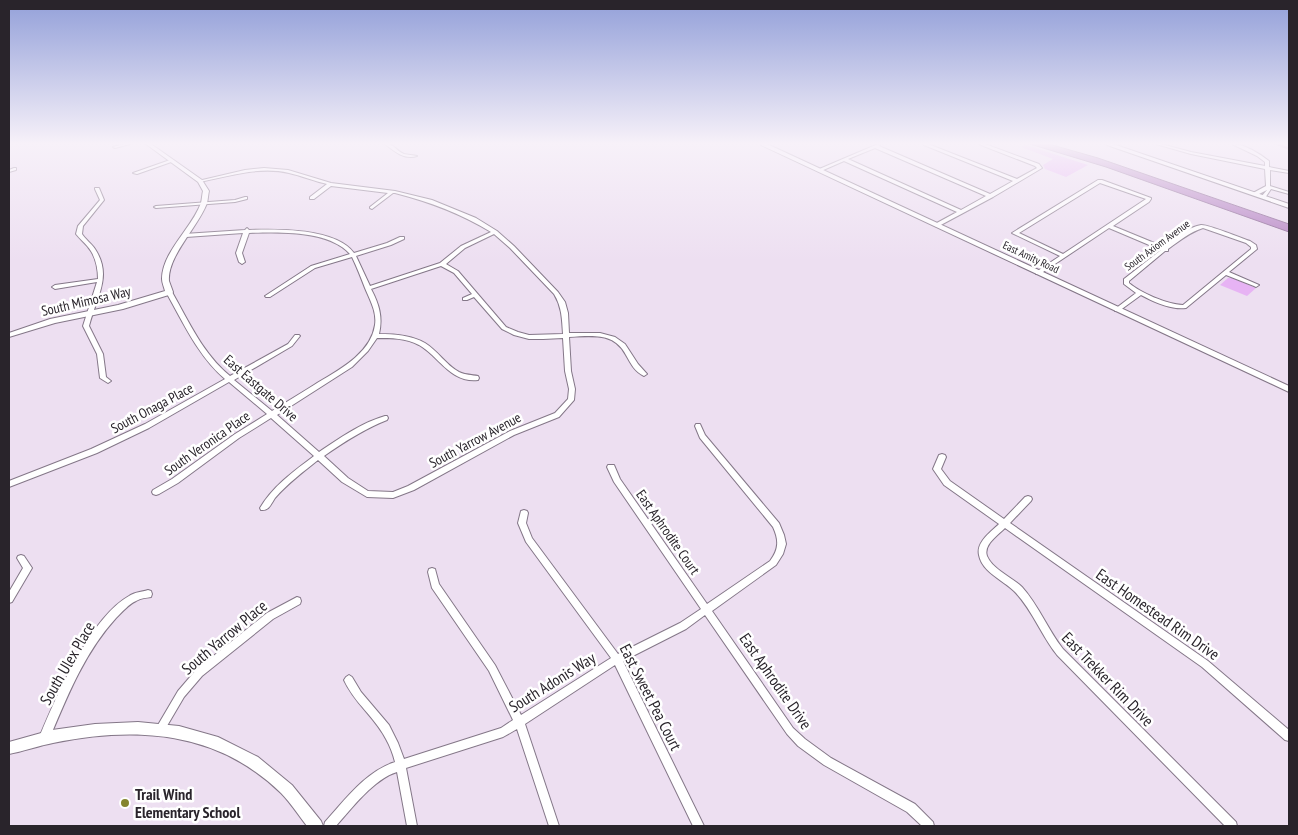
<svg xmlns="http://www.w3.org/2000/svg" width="1298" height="835" viewBox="0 0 1298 835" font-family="'PT Sans Narrow',sans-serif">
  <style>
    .green { fill: #e7b3f4 }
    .water { fill: #b583c3; stroke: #8b6695 }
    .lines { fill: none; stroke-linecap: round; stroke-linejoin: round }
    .canal { fill: #b583c3; fill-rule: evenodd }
    .minor-casing { stroke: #847788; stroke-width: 2 }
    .tertiary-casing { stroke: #847788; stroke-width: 2 }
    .minor { fill: #fff; fill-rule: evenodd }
    .tertiary { fill: #fff; fill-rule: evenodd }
    .poi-dot { fill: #85852e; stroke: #fff; stroke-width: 2 }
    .labels { text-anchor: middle; stroke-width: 5; stroke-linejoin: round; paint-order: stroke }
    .far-street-label { font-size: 11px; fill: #29242b; stroke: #fff }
    .street-label { font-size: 14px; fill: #29242b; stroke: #fff }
    .near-street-label { font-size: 16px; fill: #29242b; stroke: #fff }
    .near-poi-label { font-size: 16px; font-weight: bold; fill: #29242b; stroke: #fff; text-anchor: start }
  </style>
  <rect width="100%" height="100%" fill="#eddff1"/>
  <path class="green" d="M1026,145L1088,165L1066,177L1045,169L1043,165L1053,159L1021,147Z
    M1228,278H1232L1256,288L1247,296L1220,285Z"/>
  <path class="water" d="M1030,144H1049L1098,158L1289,224V232L1106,167Z"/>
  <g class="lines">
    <path class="canal" d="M1274,144H1279L1289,147V150Z"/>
    <defs>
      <path id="minor" d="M124,144H130L115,148L113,147Z
        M385,144C394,143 396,151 404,154C408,155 413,155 417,156C405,160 395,152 385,144Z
        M878,144L880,145L879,146L990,194L1013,181L924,145L923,144H928L1017,179L1037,168L1035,166L981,145L980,144H985L1039,164L1042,168L993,197L937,227L934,225L935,224L957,212L844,161L821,171L817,170ZM875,148L986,196L961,210L848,159Z
        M1156,144H1161L1191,152L1265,166V162L1257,156L1232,144C1243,143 1260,154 1269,161V167L1289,171V173L1270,170V186L1289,192V194L1271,189L1265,198L1261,197L1267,190L1257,195H1253V193L1266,186L1265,169L1191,154Z
        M170,160L174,161L137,174L133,173Z
        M14,168H16V170L9,172V170Z
        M264,168L288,170L331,183L395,191L432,200L476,218L497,231L514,246L558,292L565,302L568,313L569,333H600L615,337L625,344L638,364L647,374L644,376C635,372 631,364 626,355C614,332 592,336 569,337L571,371L575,389L574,400L559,417L514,435L414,490L393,498L367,497L342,482L318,460C303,472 288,483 275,498C271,504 269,511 261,510L260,508C273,486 294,471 314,456L271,418L239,438L178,483L159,494L156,495L153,494L152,492L153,490L172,479L235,434L267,414L229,382L149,428L97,453L9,487V481L91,449L145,424L225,379C198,356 183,322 166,292L167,291L169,290L172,292C189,322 203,354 230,376L288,344L295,335H299L300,336L292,346L234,380L272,411C286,402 300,394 314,385C337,371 371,354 375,325C377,312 370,300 365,288C361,278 357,267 352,257L315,268L270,297H266L265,296L311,266L350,254C329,230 278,232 249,233L242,253L245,262L242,264L239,262L236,253L243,233L186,237L184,236V234L245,230L247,228L249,230C278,229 335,228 354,253L387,243L400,237H404V239L391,245L356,256L370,286L440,263L461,246L491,232C460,213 430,202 395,193H393L372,209L370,208V207L388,193L331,186L314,199H310V197L327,184C314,181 302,176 289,173C260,166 229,176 200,182L198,181L245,170ZM494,234L510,248L554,294C562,307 562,319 563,334L529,335L518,332L506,327L458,271L446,264L465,248ZM441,266L454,273L472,294L463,298V300H467L474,297L502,329L514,335L529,339H543L563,338L565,371L569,389L568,399L555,413L510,431L408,486L393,492L368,491L348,478L324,456C344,442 364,429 387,420L388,418L387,416H385C361,423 340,438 319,452L277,415L352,367L368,351L377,338C391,338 406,338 419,345C440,357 450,383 478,380L479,378L478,376C472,375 465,375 459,372C446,365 438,351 425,343C411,335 394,334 379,334C383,317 379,304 371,289Z
        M1098,180H1102L1151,198V199L1149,202L1113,226L1164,247C1174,239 1188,227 1201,225C1207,224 1241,238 1250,241L1256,245L1257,249L1229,272L1259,285L1256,287L1254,286L1226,275L1186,308C1171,310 1154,302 1141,295L1119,311H1115V309L1136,293L1124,284V279L1161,250L1109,228L1040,274H1036V272L1060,256L1012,233ZM1100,183L1146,199L1063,254L1019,233ZM1203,228L1246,243L1251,247V249L1183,305C1166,304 1141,293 1129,283V281L1165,251H1168V249C1179,241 1190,232 1203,228Z
        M95,188H99L104,200L83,226L82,234C85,239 91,243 95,249C113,276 96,298 89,326L103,354L106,377L111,381L108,383L100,378L97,354L83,326L97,282L55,289L52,287L55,285L98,279C98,268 95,255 88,247C84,242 80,239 76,234L78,226L100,200L95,189Z
        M245,197H247V199L235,202L156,208L154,207L156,206L235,200Z
        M696,424H700L705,435L779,523L784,535L786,544L783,554L776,565L712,611L793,728L805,739L831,758L915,804L933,822L934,826H922L907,812L824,765L798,746L787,734L705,615L686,629L623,661L704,826H693L615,665L525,724L559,826H549L517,729L503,737L406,768L417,826H407L397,772C374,779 352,808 336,826H324L325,822C345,800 365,772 395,762C393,754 390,746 386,739C375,717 355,704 344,680L346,677L349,675L352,677L361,692L389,725L398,743L404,759L501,728L513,720L489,671L432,588L428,572L429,569L432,568L435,569L439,584L495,665L521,715L611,658L526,542L518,523L521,511L524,510L527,511L528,513L526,523L532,538L618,654L680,623L701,609L614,482L607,467L608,465H614L620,479L707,604L770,561C779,549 779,540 773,527L700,438L695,426Z
        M942,454L945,455L946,457L941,469L950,481L1004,519L1025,497L1028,496L1031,497L1032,499L1031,501L1010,523L1208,661L1289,730V741L1285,740L1202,667L1005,528C998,535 983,545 987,556C992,569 1013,578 1022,587C1039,606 1048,630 1063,649L1236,822L1237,826H1225L1057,655C1041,635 1032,609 1014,591C1003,580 982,572 979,555C976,542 991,532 999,524L944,485L933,469L939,455Z
        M21,555L24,556L32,568L12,602L9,603V592L23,568L17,558L18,556Z
        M148,590L151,591L152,594L151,597C146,598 141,598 136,601C129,604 122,612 116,618C84,653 66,699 48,742L44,743L40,742L39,738C56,697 90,618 129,596C135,592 142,592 148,590Z
        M297,597L300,598L301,601L300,604L273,619L202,676L184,697L164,731L161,733L158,731L156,728L158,725L178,691L196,670L267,613Z"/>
      <path id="tertiary" d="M146,144H151L202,180L209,191C208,195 208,199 207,203C199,226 167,256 169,281C170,284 172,289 173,292L172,294L123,309L55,323L9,337V333L50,319L118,305L165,291C164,287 162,283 162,279C162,252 192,228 201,203C202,199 202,195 203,191L198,182Z
        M761,144H767L1289,386V392L761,145Z
        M1107,144H1113L1289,204V208L1107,145Z
        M138,722L179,726L218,737L258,757L292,785L321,821L323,826H307C299,816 291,803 281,793C217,731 137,726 53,743C38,746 24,751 9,754V742L52,730L95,724Z"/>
    </defs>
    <use href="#minor" class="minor-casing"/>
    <use href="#tertiary" class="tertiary-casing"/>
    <use href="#minor" class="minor"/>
    <use href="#tertiary" class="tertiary"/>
  </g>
  <linearGradient id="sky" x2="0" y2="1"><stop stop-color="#93a0d9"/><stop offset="0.55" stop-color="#f7f1f9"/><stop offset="1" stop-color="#f7f1f9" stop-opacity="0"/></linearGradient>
  <rect width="1298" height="261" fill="url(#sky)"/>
  <circle class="poi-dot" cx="125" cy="803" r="5"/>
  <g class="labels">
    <g class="far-street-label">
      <text transform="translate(1157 245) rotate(-36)" y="4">South Axiom Avenue</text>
      <text transform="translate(1031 257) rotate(25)" y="4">East Amity Road</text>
    </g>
    <g class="street-label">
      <text transform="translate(86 301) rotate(-13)" y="5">South Mimosa Way</text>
      <text transform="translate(261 388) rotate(41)" y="5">East Eastgate Drive</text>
      <text transform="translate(152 408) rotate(-28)" y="5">South Onaga Place</text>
      <text transform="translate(475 440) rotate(-28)" y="5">South Yarrow Avenue</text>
      <text transform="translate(207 443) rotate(-35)" y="5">South Veronica Place</text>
      <text transform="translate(668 532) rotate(55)" y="5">East Aphrodite Court</text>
    </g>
    <g class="near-street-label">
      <text transform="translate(1158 614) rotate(35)" y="6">East Homestead Rim Drive</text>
      <text transform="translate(224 637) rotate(-40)" y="6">South Yarrow Place</text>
      <text transform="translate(67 663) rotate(-60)" y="6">South Ulex Place</text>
      <text transform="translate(1108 679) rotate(46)" y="6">East Trekker Rim Drive</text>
      <text transform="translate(776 681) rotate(55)" y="6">East Aphrodite Drive</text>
      <text transform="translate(552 682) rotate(-32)" y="6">South Adonis Way</text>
      <text transform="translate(651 697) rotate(63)" y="6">East Sweet Pea Court</text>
    </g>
    <g class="near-poi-label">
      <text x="135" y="800">Trail Wind<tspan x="135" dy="18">Elementary School</tspan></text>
    </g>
  </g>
  <rect width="1298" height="835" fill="none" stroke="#29242b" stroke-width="20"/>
</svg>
